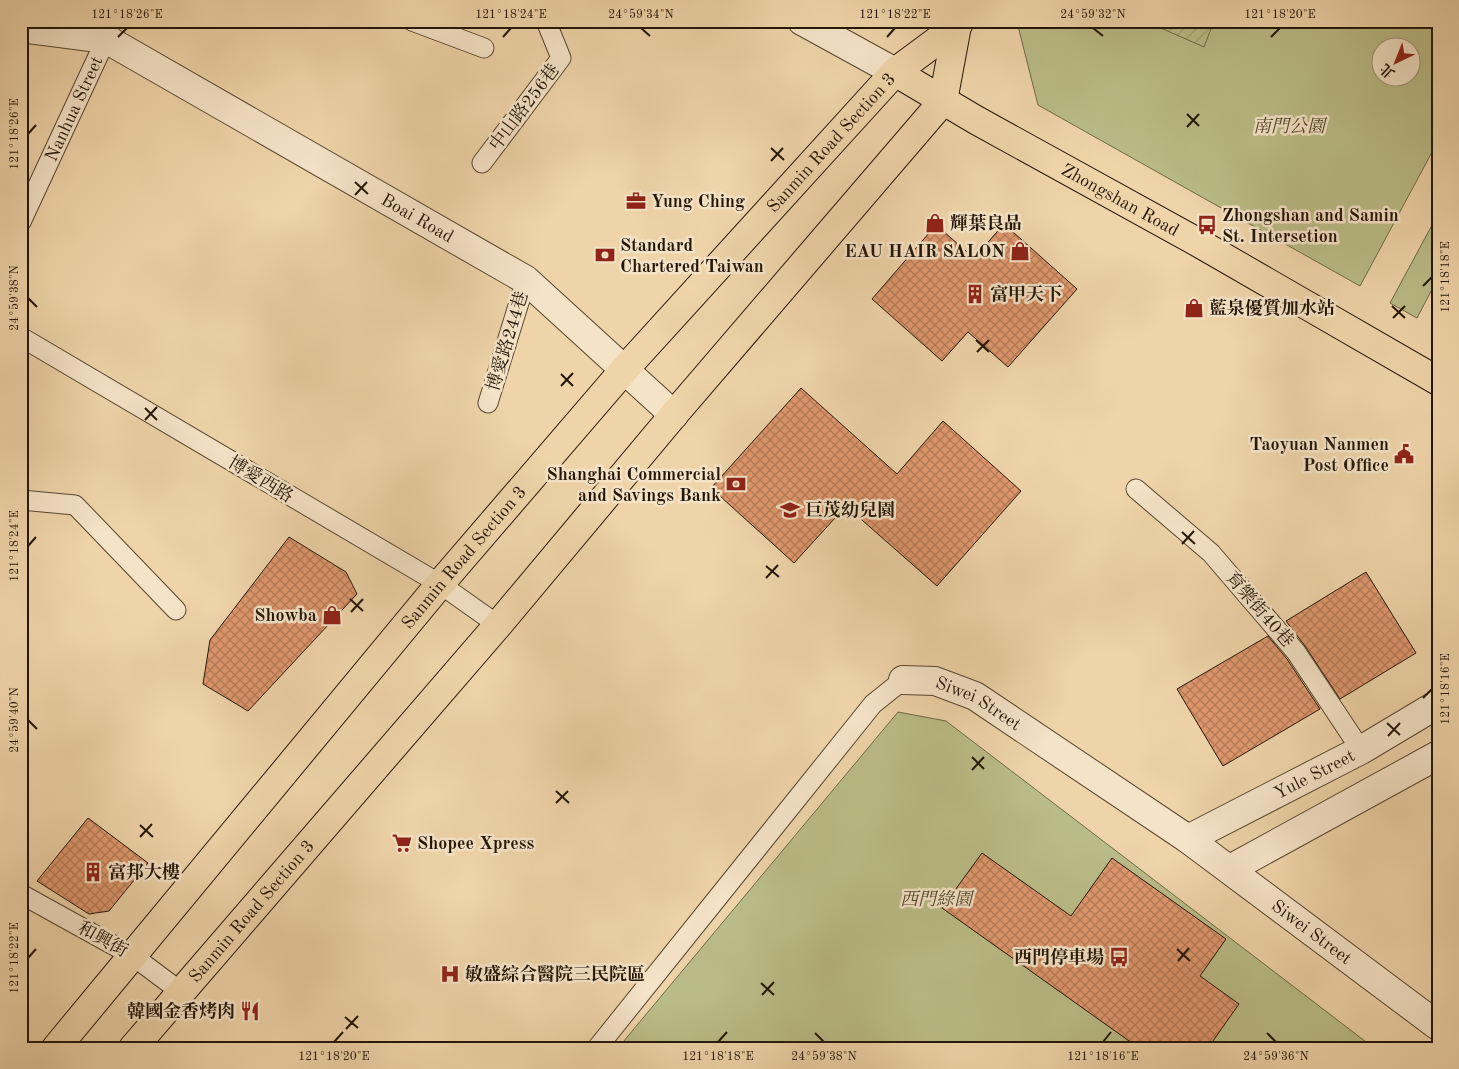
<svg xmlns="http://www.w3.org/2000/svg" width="1459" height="1069" viewBox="0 0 1459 1069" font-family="'Old Standard TT','Noto Serif TC',serif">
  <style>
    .green { fill: #babc87; stroke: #6e6947; fill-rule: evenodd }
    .garden { fill: url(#garden-furrows); stroke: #6e6947 }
    .building { fill: url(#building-cross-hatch); stroke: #231607 }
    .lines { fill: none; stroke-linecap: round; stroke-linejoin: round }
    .service-casing { stroke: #564630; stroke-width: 21 }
    .minor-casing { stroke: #564630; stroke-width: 30 }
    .tertiary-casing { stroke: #564630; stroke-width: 30 }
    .primary-casing { stroke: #231607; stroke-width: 30 }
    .service { stroke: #f5e3c7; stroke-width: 19 }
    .minor { stroke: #f5e3c7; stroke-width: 28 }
    .tertiary { stroke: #f5e3c7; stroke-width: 28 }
    .primary { stroke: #efd4a9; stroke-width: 28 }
    .ticks { fill: none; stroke: #231607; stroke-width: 2 }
    .labels { text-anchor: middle; stroke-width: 5; stroke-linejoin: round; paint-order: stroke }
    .street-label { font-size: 18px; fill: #231607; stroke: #f5e3c7 }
    .park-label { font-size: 18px; font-style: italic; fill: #50482d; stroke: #f5e3c7 }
    .poi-label { font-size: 18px; font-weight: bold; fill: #231607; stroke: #f5e3c7; text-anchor: start }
    .neatline { fill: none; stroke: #231607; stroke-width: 2 }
    .ticks-label { font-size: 12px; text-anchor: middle; fill: #231607 }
  </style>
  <defs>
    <pattern id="garden-furrows" width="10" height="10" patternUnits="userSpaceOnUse" patternTransform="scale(1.25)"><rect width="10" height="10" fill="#babc87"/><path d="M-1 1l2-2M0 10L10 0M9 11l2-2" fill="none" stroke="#a0a173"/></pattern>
    <pattern id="building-cross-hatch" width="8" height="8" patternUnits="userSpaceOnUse" patternTransform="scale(1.25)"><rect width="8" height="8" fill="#e0986e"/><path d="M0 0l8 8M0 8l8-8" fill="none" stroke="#b57b58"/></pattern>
  </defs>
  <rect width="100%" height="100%" fill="#efd4a9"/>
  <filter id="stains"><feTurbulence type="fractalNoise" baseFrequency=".004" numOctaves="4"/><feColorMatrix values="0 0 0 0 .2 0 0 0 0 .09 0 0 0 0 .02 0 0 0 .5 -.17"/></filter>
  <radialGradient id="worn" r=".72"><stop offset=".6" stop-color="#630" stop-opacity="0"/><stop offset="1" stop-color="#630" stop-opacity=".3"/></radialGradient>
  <path class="green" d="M1021,21H1438V141L1360,286L1038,105L1018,26ZM1382,48H1412V78H1382Z
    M1438,214V278L1417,318L1390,303Z
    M898,712L946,721L1374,1048H618Z"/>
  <path class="garden" d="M1147,21H1214L1204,47L1147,22Z"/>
  <path class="building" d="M1004,224L1077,289L1008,367L968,332L942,361L872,299L936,225L974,258Z
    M801,388L897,474L943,421L1021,491L937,586L846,506L794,563L711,488Z
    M289,537L346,572L357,594L248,711L203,684L210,640Z
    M1366,572L1416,653L1340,699L1305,646L1286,621Z
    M1268,636L1287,659L1320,709L1223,766L1177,689Z
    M88,818L148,863L109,911L89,914L37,881Z
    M982,853L1071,916L1112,858L1226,939L1200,976L1239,1004L1208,1048H1139L942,908Z"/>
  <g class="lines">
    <defs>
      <g id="service">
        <path d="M412,21L484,48"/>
        <path d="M482,163L561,58L546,21"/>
        <path id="s1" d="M21,222L106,39L111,21"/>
        <path d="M21,337L440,584L498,625"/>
        <path d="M488,403L526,280"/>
        <path d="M1136,489L1211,553L1296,652L1361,750"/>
        <path d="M21,500L75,505L176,610"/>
        <path d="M21,894L133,956L181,992"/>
        <path d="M597,1048L873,704L903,680"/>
      </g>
      <g id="minor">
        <path id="s2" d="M21,28L106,39L526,280L674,415"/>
        <path id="s3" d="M903,680L935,681L975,696L1188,839L1438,1026"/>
        <path id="s4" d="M1188,839L1361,750L1438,704"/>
        <path d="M1230,869L1438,755"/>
      </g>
      <path id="tertiary" d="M802,21L895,72"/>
      <g id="primary">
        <path id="s5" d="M895,72L976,120L1199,243L1438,381"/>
        <path id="s6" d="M56,1048L440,584L624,370L895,72L957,26"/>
        <path id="s7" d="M133,1048L498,625L677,411L943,101L957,26L960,21"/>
      </g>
    </defs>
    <use href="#service" class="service-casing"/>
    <use href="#minor" class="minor-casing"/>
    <use href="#tertiary" class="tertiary-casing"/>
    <use href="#primary" class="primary-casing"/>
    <use href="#service" class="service"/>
    <use href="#minor" class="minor"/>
    <use href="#tertiary" class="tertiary"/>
    <use href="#primary" class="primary"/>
  </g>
  <path class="ticks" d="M641,28L650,36M1093,28L1103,36M118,37L127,28M503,37L511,28M887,37L895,28M1271,37L1280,28M1187,114L1199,126M1187,127L1199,114M28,134L36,125M771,148L784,160M771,161L783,148M355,182L368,194M355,195L367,182M1423,286L1432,277M28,298L37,307M1392,306L1405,318M1393,318L1405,306M976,340L989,352M977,352L989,340M561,374L573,386M561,386L573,373M145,408L157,420M145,420L157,407M1182,532L1195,544M1182,544L1194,531M28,546L36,537M766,566L779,577M766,578L778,565M350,599L363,611M351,612L363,599M1423,698L1432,689M28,720L37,729M1387,723L1400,735M1388,736L1400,723M972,757L984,769M972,770L984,757M556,791L569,803M556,803L568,791M140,825L153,837M140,837L152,824M1177,949L1190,961M28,958L36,949M1178,961L1189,948M761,983L774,995M762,995L774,982M345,1017L358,1028M346,1029L358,1016M815,1033L824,1042M1267,1033L1276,1042M334,1042L343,1032M718,1042L727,1032M1103,1042L1111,1032"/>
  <defs>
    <symbol id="office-bare" viewBox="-9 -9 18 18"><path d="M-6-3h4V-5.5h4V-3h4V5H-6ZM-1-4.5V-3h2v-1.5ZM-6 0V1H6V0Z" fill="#8f2418" stroke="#f5e3c7" stroke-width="2.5" paint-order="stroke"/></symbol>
    <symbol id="shop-bare" viewBox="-9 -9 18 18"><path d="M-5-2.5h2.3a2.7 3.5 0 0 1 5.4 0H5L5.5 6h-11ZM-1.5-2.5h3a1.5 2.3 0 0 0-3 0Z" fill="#8f2418" stroke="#f5e3c7" stroke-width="2.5" paint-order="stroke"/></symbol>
    <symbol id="bus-bare" viewBox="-9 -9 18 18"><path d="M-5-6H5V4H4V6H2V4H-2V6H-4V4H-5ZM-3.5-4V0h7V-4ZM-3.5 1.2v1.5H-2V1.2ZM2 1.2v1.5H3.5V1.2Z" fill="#8f2418" stroke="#f5e3c7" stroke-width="2.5" paint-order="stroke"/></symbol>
    <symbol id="bank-bare" viewBox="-9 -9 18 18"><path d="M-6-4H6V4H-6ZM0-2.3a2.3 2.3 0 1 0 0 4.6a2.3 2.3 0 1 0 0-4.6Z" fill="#8f2418" stroke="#f5e3c7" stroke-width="2.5" paint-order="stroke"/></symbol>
    <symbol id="building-bare" viewBox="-9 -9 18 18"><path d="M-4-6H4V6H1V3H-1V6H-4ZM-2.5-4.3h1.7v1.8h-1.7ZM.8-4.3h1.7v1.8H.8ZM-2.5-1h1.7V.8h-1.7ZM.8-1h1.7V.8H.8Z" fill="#8f2418" stroke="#f5e3c7" stroke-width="2.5" paint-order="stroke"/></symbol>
    <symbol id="civic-bare" viewBox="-9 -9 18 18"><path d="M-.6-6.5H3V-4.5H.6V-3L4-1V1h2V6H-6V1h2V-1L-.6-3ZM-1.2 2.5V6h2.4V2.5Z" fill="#8f2418" stroke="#f5e3c7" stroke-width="2.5" paint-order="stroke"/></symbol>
    <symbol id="school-bare" viewBox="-9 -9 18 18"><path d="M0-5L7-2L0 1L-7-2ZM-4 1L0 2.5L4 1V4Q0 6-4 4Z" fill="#8f2418" stroke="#f5e3c7" stroke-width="2.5" paint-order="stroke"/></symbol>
    <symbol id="supermarket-bare" viewBox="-9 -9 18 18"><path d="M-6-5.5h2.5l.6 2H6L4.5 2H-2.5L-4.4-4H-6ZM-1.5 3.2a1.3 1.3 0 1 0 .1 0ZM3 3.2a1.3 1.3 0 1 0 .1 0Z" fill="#8f2418" stroke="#f5e3c7" stroke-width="2.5" paint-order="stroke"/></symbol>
    <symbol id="hospital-bare" viewBox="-9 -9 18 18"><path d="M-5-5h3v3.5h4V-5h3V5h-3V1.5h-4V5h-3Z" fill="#8f2418" stroke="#f5e3c7" stroke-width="2.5" paint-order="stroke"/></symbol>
    <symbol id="restaurant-bare" viewBox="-9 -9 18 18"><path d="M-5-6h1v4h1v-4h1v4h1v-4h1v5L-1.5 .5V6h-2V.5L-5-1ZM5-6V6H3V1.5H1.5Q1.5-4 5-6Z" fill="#8f2418" stroke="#f5e3c7" stroke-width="2.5" paint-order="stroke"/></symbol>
  </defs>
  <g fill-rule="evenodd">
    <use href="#office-bare" x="622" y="187" width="28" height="28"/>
    <use href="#shop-bare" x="921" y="209" width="28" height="28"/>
    <use href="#bus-bare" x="1193" y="211" width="28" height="28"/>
    <use href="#shop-bare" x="1006" y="237" width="28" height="28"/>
    <use href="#bank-bare" x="591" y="241" width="28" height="28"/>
    <use href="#building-bare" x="961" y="280" width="28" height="28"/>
    <use href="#shop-bare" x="1180" y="294" width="28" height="28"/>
    <use href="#civic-bare" x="1390" y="440" width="28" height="28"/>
    <use href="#bank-bare" x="722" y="470" width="28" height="28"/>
    <use href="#school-bare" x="776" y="496" width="28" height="28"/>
    <use href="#shop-bare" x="318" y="601" width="28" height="28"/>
    <use href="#supermarket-bare" x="388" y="829" width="28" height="28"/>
    <use href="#building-bare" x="79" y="858" width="28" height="28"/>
    <use href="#bus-bare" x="1105" y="943" width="28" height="28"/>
    <use href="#hospital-bare" x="436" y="960" width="28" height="28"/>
    <use href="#restaurant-bare" x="236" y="997" width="28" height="28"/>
  </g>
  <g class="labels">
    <g class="street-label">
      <text transform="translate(524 107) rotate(-53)" y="6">中山路256巷</text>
      <text dy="6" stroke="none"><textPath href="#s1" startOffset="125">Nanhua Street</textPath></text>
      <text dy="6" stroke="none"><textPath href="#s6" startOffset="1192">Sanmin Road Section 3</textPath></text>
      <text dy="6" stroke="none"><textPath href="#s5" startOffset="259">Zhongshan Road</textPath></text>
      <text dy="6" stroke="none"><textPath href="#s2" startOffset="445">Boai Road</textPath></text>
      <text transform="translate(507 341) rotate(-73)" y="6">博愛路244巷</text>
      <text transform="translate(261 479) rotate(31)" y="6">博愛西路</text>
      <text dy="6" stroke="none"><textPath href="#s6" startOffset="638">Sanmin Road Section 3</textPath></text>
      <text transform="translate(1260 609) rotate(49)" y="6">育樂街40巷</text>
      <text dy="6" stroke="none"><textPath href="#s3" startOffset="81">Siwei Street</textPath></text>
      <text dy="6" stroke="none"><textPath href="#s4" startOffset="142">Yule Street</textPath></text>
      <text dy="6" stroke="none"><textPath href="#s7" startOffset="181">Sanmin Road Section 3</textPath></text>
      <text dy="6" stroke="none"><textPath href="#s3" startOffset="486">Siwei Street</textPath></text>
      <text transform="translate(103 939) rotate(29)" y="6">和興街</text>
    </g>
    <g class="park-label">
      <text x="1289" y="132">南門公園</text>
      <text x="936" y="905">西門綠園</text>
    </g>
    <g class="poi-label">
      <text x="651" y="207">Yung Ching</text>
      <text x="1222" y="221">Zhongshan and Samin<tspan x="1222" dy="21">St. Intersetion</tspan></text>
      <text x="950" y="229">輝葉良品</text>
      <text x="620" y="251">Standard<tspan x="620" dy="21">Chartered Taiwan</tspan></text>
      <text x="1005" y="257" text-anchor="end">EAU HAIR SALON</text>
      <text x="990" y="300">富甲天下</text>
      <text x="1209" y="314">藍泉優質加水站</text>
      <text x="1389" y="450" text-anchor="end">Taoyuan Nanmen<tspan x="1389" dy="21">Post Office</tspan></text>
      <text x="721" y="480" text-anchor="end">Shanghai Commercial<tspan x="721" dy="21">and Savings Bank</tspan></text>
      <text x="805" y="516">巨茂幼兒園</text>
      <text x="317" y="621" text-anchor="end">Showba</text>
      <text x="417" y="849">Shopee Xpress</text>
      <text x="108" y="878">富邦大樓</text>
      <text x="1104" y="963" text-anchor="end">西門停車場</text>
      <text x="465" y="980">敏盛綜合醫院三民院區</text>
      <text x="235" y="1017" text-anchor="end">韓國金香烤肉</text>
    </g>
  </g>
  <rect width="1459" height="1069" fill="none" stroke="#efd4a9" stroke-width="55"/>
  <g transform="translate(1396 62) rotate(223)"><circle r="24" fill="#f5e3c7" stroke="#a1917a"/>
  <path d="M0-4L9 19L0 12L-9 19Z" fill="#8f2418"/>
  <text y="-8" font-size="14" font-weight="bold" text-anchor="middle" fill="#231607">北</text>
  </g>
  <rect x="28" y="28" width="1404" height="1014" class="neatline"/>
  <g class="ticks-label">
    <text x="127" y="18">121°18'26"E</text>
    <text x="511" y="18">121°18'24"E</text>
    <text x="641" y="18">24°59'34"N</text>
    <text x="895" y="18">121°18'22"E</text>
    <text x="1093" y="18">24°59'32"N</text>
    <text x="1280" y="18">121°18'20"E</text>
    <text transform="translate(14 134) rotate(-90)" y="4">121°18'26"E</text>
    <text transform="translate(1445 277) rotate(-90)" y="4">121°18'18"E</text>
    <text transform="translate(14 298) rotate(-90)" y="4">24°59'38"N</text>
    <text transform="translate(14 546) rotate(-90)" y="4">121°18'24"E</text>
    <text transform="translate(1445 689) rotate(-90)" y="4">121°18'16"E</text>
    <text transform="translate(14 720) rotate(-90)" y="4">24°59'40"N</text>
    <text transform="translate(14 958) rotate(-90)" y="4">121°18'22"E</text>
    <text x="334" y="1060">121°18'20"E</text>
    <text x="718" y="1060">121°18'18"E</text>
    <text x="824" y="1060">24°59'38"N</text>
    <text x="1103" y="1060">121°18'16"E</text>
    <text x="1276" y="1060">24°59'36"N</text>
  </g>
  <rect width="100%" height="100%" filter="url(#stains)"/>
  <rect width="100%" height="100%" fill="url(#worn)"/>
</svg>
